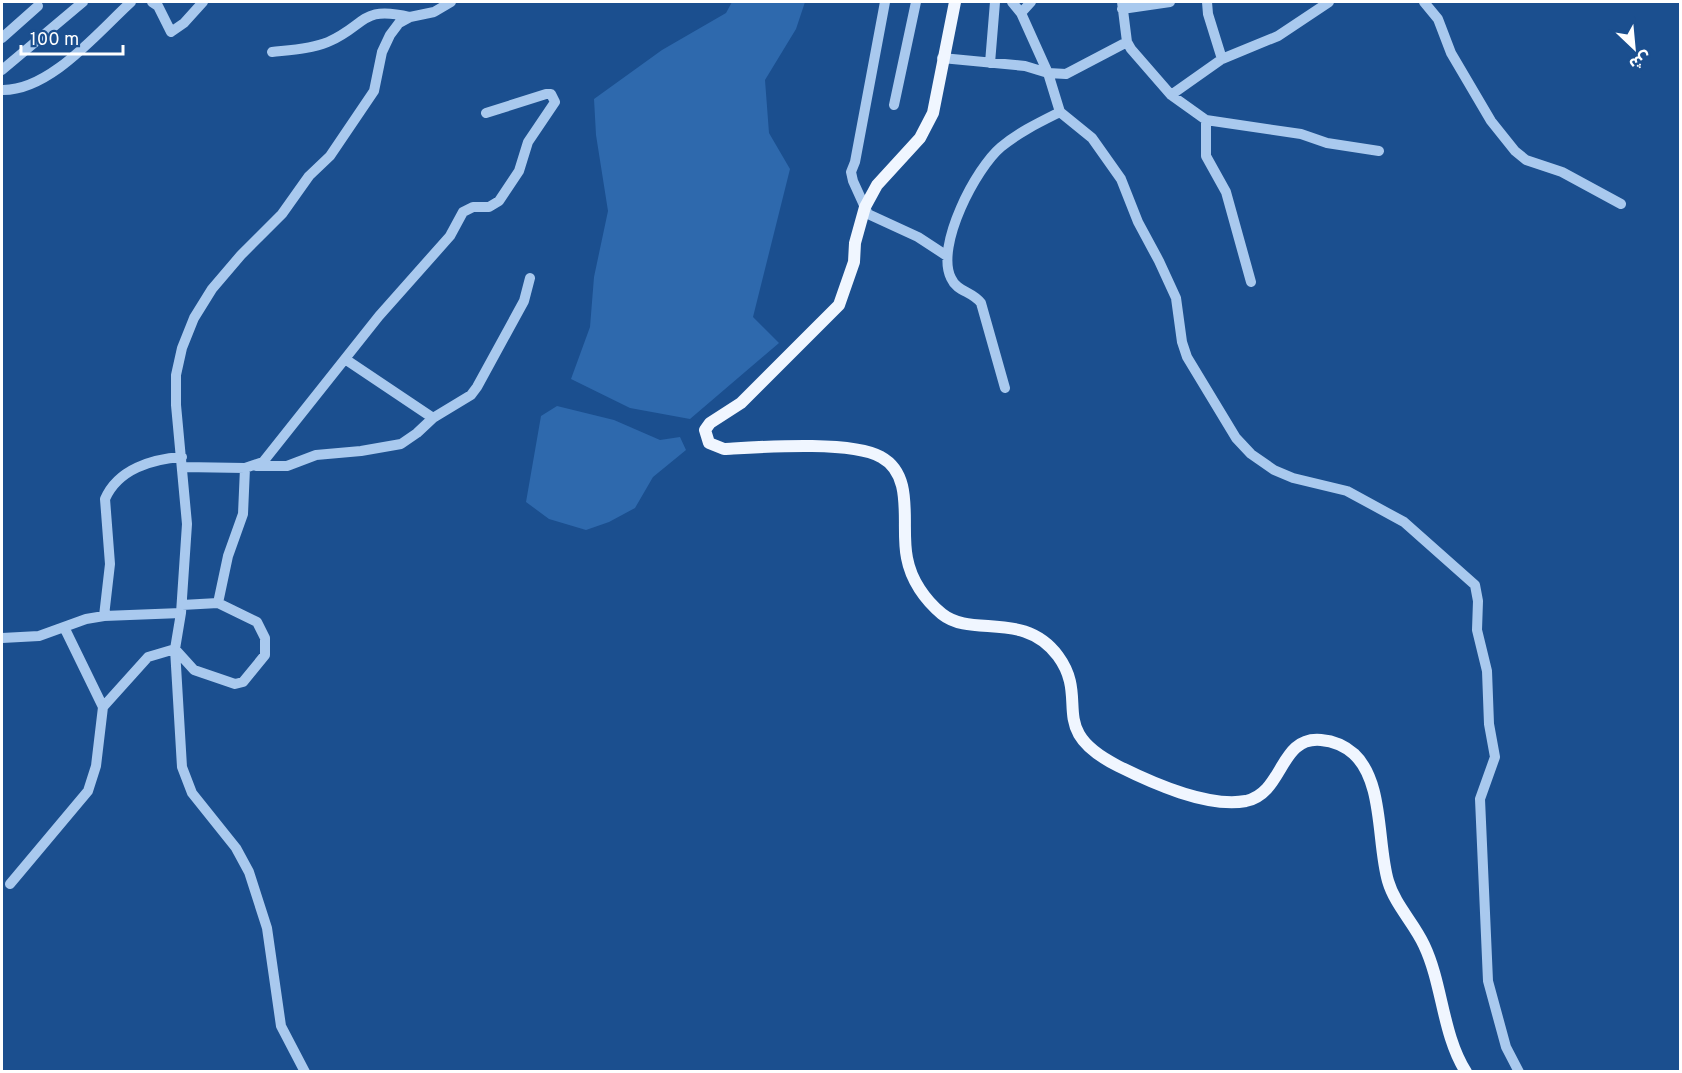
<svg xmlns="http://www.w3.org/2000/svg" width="1682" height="1073" viewBox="0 0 1682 1073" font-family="Overpass,'Noto Sans Arabic',sans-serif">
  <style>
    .green { fill: #2e69ad }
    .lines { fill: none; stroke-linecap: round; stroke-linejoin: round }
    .minor { stroke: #a9c9ee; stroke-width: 10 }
    .major { stroke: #f0f6ff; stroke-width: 12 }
  </style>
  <rect width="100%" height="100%" fill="#1b4f8f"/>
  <path class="green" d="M732,2H805L796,29L765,80L769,133L790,169L753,317L779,343L690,419L630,408L571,379L590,327L594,277L608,211L596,135L594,99L662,50L726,13Z
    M557,406L614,420L660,440L680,437L686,450L653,477L635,508L609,522L586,530L549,519L526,502L541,416Z"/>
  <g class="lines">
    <path class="minor" d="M152,2L158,6L171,32L184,23L203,2
      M885,2L855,162L851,172L853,181L868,214L918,237L947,256
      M1012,2L1021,13L1048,73L1060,112L1092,138L1121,179L1138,222L1159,261L1176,298L1182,342L1187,357L1236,438L1251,454L1274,470L1293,478L1347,491L1404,522L1475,585L1478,601L1477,630L1487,671L1489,724L1495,757L1480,799L1488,981L1506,1047L1519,1072
      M1122,2L1127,42L1131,49L1171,95L1206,120L1301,134L1327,143L1379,151
      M1424,2L1438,19L1451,53L1491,121L1515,151L1526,160L1562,172L1621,204
      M1122,9L1170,2
      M1021,13L1031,2
      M2,38L38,6
      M272,52C290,50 311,49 328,42C367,25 360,5 410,17
      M942,58L1025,66L1048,73L1066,74L1127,42
      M1222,59L1278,36L1329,2
      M990,63L995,2
      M2,70L83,2
      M2,90C50,91 98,32 131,2
      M1171,95L1222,59L1208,14L1207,2
      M894,105L916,2
      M1206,120V156L1226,192L1251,282
      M345,359L433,418
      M1005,388L981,303C972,291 957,292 951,278C935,246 976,168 1001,147C1019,132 1040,122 1060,112
      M256,466H287L316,455L361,451L401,444L417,433L433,418L471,395L477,387L524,301L530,278
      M183,467L245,468L263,462L379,316L450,236L463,212L473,207H489L499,201L519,171L528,142L555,102L551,94H546L486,113
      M218,603L228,556L243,514L245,468
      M104,616L110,564L105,499C118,469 152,459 182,457
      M64,627L103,707
      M2,638L39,636L86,619L104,616L181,613
      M10,884L88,791L96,766L103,707L148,657L175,649L194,670L235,684L243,682L265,655V638L257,622L218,603L182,605
      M305,1072L281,1026L267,928L249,872L236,848L192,793L182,767L175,649L181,613L187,524L176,405V375L182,348L194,318L212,289L241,255L282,214L309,176L330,156L374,91L382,52L390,35L399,23L410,17L434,12L451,2"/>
    <path class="major" d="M955,2L933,113L920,138L877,185L865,207L855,243L854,262L839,305L741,403L710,423L705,430L709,443L724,449C760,447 852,440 881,457C916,476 900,526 907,558C911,580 925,600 942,614C972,638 1024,610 1058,656C1091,701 1045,729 1118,766C1152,783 1207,808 1246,801C1284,793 1279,736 1321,740C1333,741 1345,746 1354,754C1384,782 1377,843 1388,881C1395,905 1414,923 1424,945C1443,985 1442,1034 1466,1072"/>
  </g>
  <rect width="1682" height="1073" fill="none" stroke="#ffffff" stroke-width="6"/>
  <g transform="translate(1634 48) rotate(154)" stroke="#1b4f8f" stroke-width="4.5" paint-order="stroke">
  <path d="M0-4.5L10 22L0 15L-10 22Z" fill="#ffffff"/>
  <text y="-9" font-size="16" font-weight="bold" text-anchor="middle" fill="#ffffff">ش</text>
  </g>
  <path d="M21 45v9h102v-9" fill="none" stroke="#ffffff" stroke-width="3"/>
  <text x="30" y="45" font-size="18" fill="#ffffff" stroke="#1b4f8f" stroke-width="4.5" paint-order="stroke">100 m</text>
</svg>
